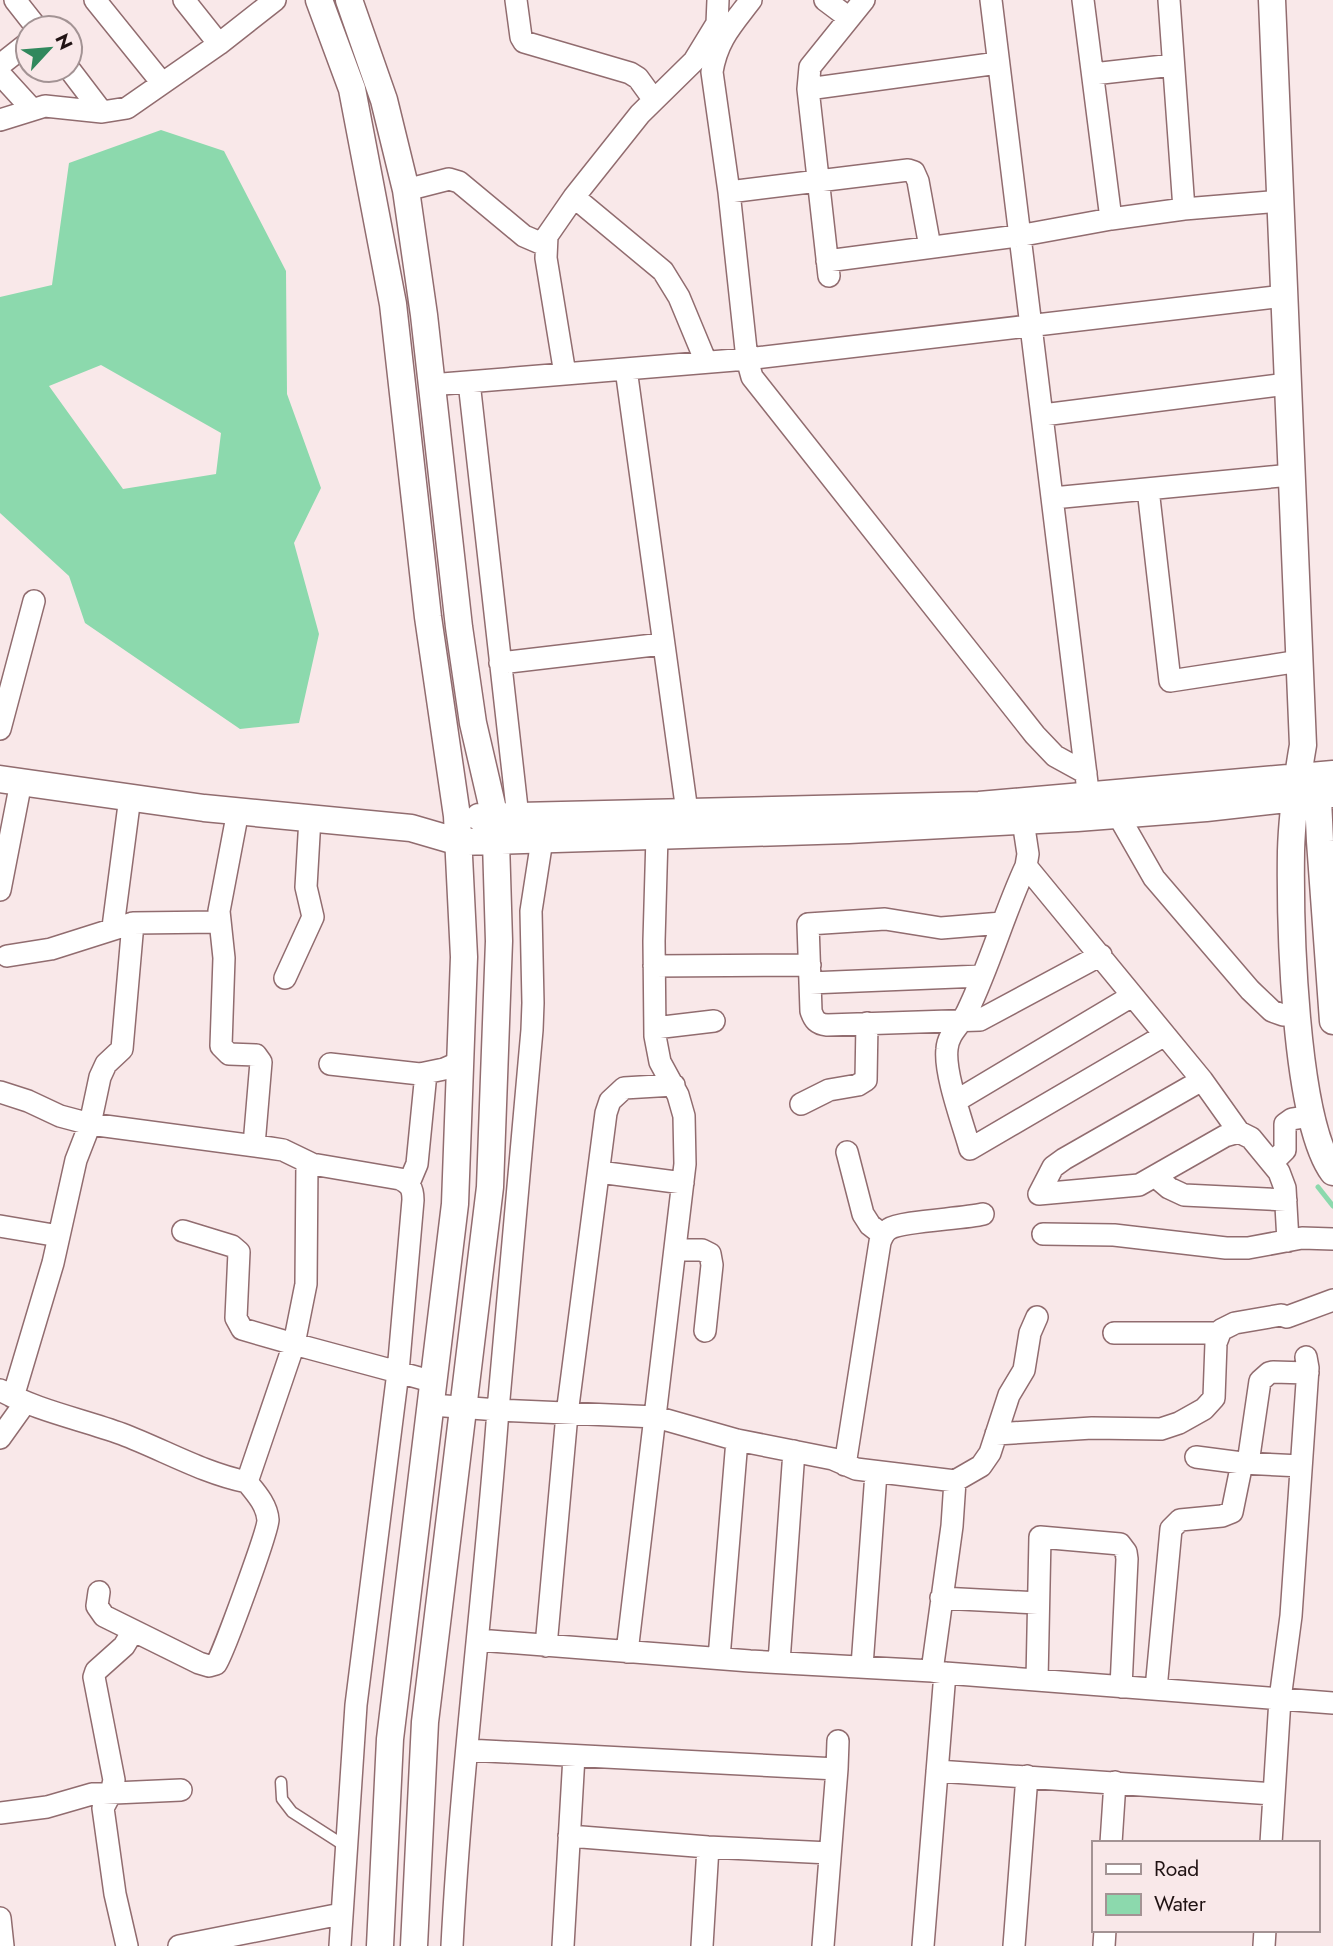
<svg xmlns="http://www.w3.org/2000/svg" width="1333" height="1946" viewBox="0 0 1333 1946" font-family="Jost,sans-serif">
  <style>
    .water { fill: #8cd9ad; fill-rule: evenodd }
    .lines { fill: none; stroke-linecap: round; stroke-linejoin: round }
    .stream { stroke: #8cd9ad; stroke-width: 5 }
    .service-casing { stroke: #916c6f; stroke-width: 13 }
    .minor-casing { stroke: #916c6f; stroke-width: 24 }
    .tertiary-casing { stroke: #916c6f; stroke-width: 29 }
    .service { stroke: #fff; stroke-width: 10 }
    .minor { stroke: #fff; stroke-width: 21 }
    .tertiary { stroke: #fff; stroke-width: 26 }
  </style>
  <rect width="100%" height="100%" fill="#f9e8e9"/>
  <path class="water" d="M161,130L224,151L286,271L287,394L321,488L294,543L319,634L299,723L240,729L85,623L69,576L0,513V297L52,285L69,163ZM101,365L221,433L216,474L123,489L49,386Z"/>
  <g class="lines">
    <path class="stream" d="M1318,1187L1333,1206"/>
    <defs>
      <path id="service" d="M281,1782L282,1799L292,1812L345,1846"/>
      <path id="minor" d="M15,0L37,28
        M95,0L162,83
        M184,0L219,44
        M516,0L521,37L524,42L630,73L638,78L654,100
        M718,0L717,24L722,38
        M751,0C732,25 717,40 712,72L729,192L747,359L752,377L1035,735L1055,756L1086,773
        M825,0L849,18
        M991,0L1087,783
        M1083,0L1111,219
        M1169,0L1184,209
        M0,65L28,43
        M70,70L102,112
        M0,74L31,108
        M1093,74L1173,65
        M808,89L810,67L864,0
        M0,120L45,106L102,112L127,108L219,44L275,0
        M406,190L449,179L459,182L524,236L545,245
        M729,192L908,170L914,172L918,181L930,247
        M574,197L663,271L679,297L706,362
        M827,261L1018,236L1111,219L1184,209L1280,201
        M829,276L808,89L998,63
        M626,369L689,826
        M565,374L546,258L547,236L574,197L640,114L694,61L716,25
        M469,382L518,817
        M430,385L747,359L1284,296
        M1043,415L1287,384
        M1148,489L1170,681L1300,661
        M1053,498L1291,475
        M500,663L662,644
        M0,729L34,601
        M238,811L219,911L224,958L221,1046L229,1054L256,1055L261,1062L254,1145
        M1118,815L1154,878L1250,990L1272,1011L1283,1015H1298
        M1023,821L1028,854L1026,866C1004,913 990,965 967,1012C961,1025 948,1033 947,1049C944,1073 963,1124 970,1149L1165,1035
        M542,840L531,911L533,1003L532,1030L498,1410L656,1417L737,1440L833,1459L856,1469L955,1481L952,1526L932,1671L945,1673
        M1026,866L1202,1080L1239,1132
        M0,890L21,782
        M1002,923L941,928L885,919L808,924L811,1011C814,1020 817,1024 827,1025L980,1020L1101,955
        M113,927L130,797
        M7,956L51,949L133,923L219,922
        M654,966L810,965
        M285,978L313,917L306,887L310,818
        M810,983L981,976
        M655,1028L714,1021
        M330,1064L420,1074L444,1069L460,1062
        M0,1092L28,1101L60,1116L90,1124L270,1148L283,1150L312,1164L400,1179C410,1184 413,1188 413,1200L398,1372L434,1382
        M956,1101L1132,996
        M801,1104L829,1090L858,1085L866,1080L867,1023
        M847,1152L863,1214L870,1225L883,1235
        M1272,1163L1285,1150V1124L1292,1119L1311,1116
        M599,1172L683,1183
        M1156,1177L1169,1188L1184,1195L1286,1200
        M409,1183L417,1164L426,1073
        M1039,1194L1139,1185L1225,1136L1239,1132L1251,1138L1279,1172L1285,1188L1288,1241
        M1039,1194L1053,1167L1064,1159L1202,1080
        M0,1226L59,1236
        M183,1231L232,1246L239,1252L236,1318L242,1329L294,1344L306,1284L307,1162
        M1043,1234L1114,1235L1226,1248H1248L1302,1238L1333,1239
        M675,1250H702L710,1254L712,1265L705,1331
        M1114,1333H1219
        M0,1390C38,1411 81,1419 122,1434C164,1450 203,1473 247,1482L294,1344L398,1372L356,1705L340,1946
        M13,1397L53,1263L76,1160L90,1124L100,1077L106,1064L122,1049L133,923
        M432,1405L498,1410C485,1589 461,1767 452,1946
        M996,1434L1092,1428L1161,1429L1179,1423L1204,1409L1214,1398L1216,1343L1221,1330L1235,1323L1281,1315L1287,1317L1333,1300
        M0,1438L25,1403
        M1196,1457L1242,1463L1301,1466
        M1248,1463L1260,1381L1269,1373L1273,1372L1308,1373
        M845,1465L880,1242C882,1237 884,1232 889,1229C901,1221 963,1219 983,1214
        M955,1481L981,1466L990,1453L1009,1395L1024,1370L1030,1333L1037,1317
        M99,1592L97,1606L104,1616L199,1663L209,1666L216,1664C222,1657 268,1531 268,1520C267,1505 256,1493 247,1482
        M941,1598L1038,1603
        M478,1640L750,1661L932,1671
        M546,1646L567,1414L606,1113L610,1101L624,1088L674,1085
        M627,1652L685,1164L684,1116L678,1095L660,1062L655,1036L654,941L657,836
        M719,1658L737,1440
        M779,1662L794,1451
        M862,1666L876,1473
        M1037,1680L1040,1537L1120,1544L1126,1552L1127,1559L1121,1687
        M1156,1689L1171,1529L1180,1520L1222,1516L1232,1512L1242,1463
        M467,1750L837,1769L838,1741
        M937,1771L1274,1794
        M0,1813L47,1807L92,1794L181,1790
        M569,1836L708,1847L830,1853
        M1111,1843L1115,1782
        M1271,1843L1280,1699L1291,1616L1308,1368L1306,1357
        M0,1918L3,1946
        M127,1946L115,1894L103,1808L111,1793L114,1780L94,1677L96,1671L124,1646L133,1631
        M179,1946L341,1914
        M563,1946L574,1756
        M702,1946L708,1847
        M823,1946L837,1769
        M923,1946L945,1673L1333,1703
        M1014,1946L1027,1776
        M1104,1946L1105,1930
        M1264,1946L1265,1930"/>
      <path id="tertiary" d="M319,0L352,89L393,304L428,617L457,816L464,957L455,1204L390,1739L380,1946
        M349,0L384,100L406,190L424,315L459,627L473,723L495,818L496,842L499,941L490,1187L425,1722L414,1946
        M1272,0L1303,745C1297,780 1292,815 1291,851C1290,921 1294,1119 1333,1172
        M0,779L204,808L411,828L459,842L849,830L1077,818L1206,808L1333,794
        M1317,779L1320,841L1333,1021
        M479,817L979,805L1333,774"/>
    </defs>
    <use href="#service" class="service-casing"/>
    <use href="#minor" class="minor-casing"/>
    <use href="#tertiary" class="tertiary-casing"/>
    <use href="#service" class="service"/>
    <use href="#minor" class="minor"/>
    <use href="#tertiary" class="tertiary"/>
  </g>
  <rect x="1092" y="1841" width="228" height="91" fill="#f9e8e9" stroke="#a39394" stroke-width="2"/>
  <rect x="1106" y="1864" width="35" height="10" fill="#ffffff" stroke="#a39394" stroke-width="2"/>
  <text x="1154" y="1876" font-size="21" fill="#211314">Road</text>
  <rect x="1106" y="1894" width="35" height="21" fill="#8cd9ad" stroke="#a39394" stroke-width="2"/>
  <text x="1154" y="1911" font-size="21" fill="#211314">Water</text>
  <g transform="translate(49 49) rotate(64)"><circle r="33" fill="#f9e8e9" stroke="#a39394" stroke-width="2"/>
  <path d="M0-5L12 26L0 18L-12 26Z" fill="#31885d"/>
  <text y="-10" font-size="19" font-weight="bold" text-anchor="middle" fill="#211314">N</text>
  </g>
</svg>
